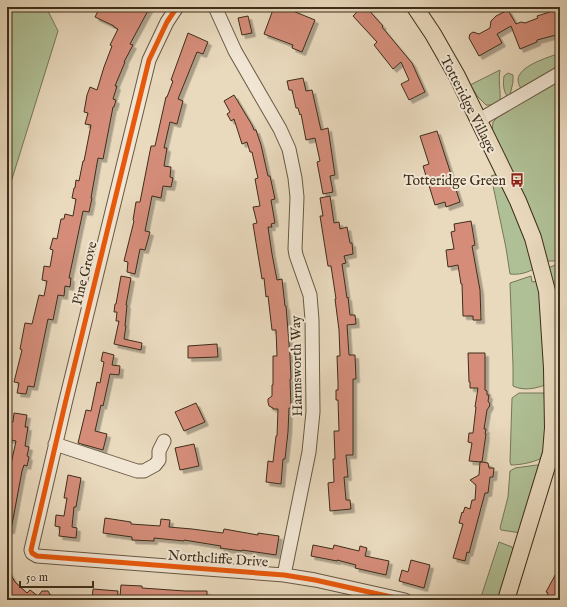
<svg xmlns="http://www.w3.org/2000/svg" width="567" height="607" viewBox="0 0 567 607" font-family="'IM FELL English',serif">
  <style>
    .green { fill: #b0c096; stroke: #767758 }
    .building { fill: #d58d7a; stroke: #3d2e1a; filter: url(#shadow) }
    .lines { fill: none; stroke-linecap: round; stroke-linejoin: round }
    .minor-casing { stroke: #685943; stroke-width: 15 }
    .major-casing { stroke: #3d2e1a; stroke-width: 18 }
    .minor { stroke: #f1e6d4; stroke-width: 13 }
    .major { stroke: #e9d9bd; stroke-width: 16 }
    .cycleway-casing { stroke: #f1e6d4; stroke-width: 8 }
    .cycleway { stroke: #e8590c; stroke-width: 5 }
    .labels { text-anchor: middle; stroke-width: 4; stroke-linejoin: round; paint-order: stroke }
    .street-label { font-size: 14px; fill: #3d2e1a; stroke: #f1e6d4 }
    .poi-label { font-size: 14px; fill: #3d2e1a; stroke: #f1e6d4; text-anchor: end }
  </style>
  <defs>
    <filter id="shadow"><feDropShadow dx="3.5" dy="3.5" stdDeviation="0" flood-color="#0004"/></filter>
  </defs>
  <rect width="100%" height="100%" fill="#e9d9bd"/>
  <filter id="stains"><feTurbulence type="fractalNoise" baseFrequency=".005" numOctaves="4"/><feColorMatrix values="0 0 0 0 .2 0 0 0 0 .09 0 0 0 0 .02 0 0 0 .5 -.17"/></filter>
  <radialGradient id="worn" r=".72"><stop offset=".6" stop-color="#630" stop-opacity="0"/><stop offset="1" stop-color="#630" stop-opacity=".3"/></radialGradient>
  <path class="green" d="M7,7H46L58,31L7,195Z
    M560,53V68L523,88L520,87C518,83 517,78 520,74C526,64 549,57 560,53Z
    M500,70C498,81 501,91 500,101L494,105H486L478,97L470,85Z
    M508,73L513,75V82L510,95L507,96C503,90 503,83 504,76Z
    M560,79V257L554,261H546L492,132L493,122L505,109Z
    M497,174L516,209L535,268C528,273 518,275 510,274L506,248L491,176Z
    M560,263V295L552,286L548,268Z
    M531,276L532,282L537,281L540,298L547,384C536,389 523,391 513,386V366L510,283Z
    M519,393H544L547,420L544,456C538,462 520,465 511,465L510,462L512,398Z
    M537,465L541,466L521,533L501,530L500,528L508,497L510,471L515,468Z
    M499,542L512,547L514,554L500,600H480Z"/>
  <path class="building" d="M100,7L108,11L110,7H150L130,44L133,45L124,62H125L115,86H117L113,99L116,100L114,107H113L103,159L98,158L91,198H92L89,212L83,211L69,278H71L70,287L65,286L64,296L58,295L53,320L48,319L34,387L28,386L26,394L17,393L19,383L14,382L22,350L20,349L25,323L32,324L39,295L44,296L47,281L42,280L44,266L50,267L53,250L50,249L53,238L57,239L61,219H64L65,214L73,216L76,199L72,198L74,188H75L76,180L79,181L83,161H84L91,125L85,124L88,113L84,112L87,95L90,87L97,90L104,67L112,46L110,45L118,29L114,27V26L95,17Z
    M274,7H289L288,9L315,20L302,52L292,48L293,45L264,34Z
    M352,7H366L383,26L382,27L412,63L425,92L409,100L401,84L409,80L401,62L393,69L374,45L377,42L353,16L357,12Z
    M553,7H560V34L537,40V42L520,49L511,26L497,34L502,43L479,56L469,38L470,34L473,32L479,34L490,28L491,21L496,16L508,10L516,24L521,22L525,23L538,18L537,16L550,12Z
    M248,16L252,33L242,35L238,18Z
    M188,33L208,42L203,54L197,52L178,99L183,101L177,124L170,122L164,148H167L164,166L171,167L170,177L173,178L171,187L163,186L161,198L152,196L145,231L150,232L145,250L140,249L135,274L127,272L128,262L124,261L134,221L133,220L136,202H140L151,146H155L166,97H167L173,81L171,80Z
    M303,78L306,91L312,90L321,130L328,128L335,175L330,176L333,192L323,194L317,162L320,161L315,138L306,140L301,114L300,115L298,108H296L292,90H289L287,81Z
    M234,95L252,125L254,130H256L261,145L268,176H270L275,199L271,200L275,223L271,224L272,227H268L272,254L277,280L282,279L285,306H286L290,356L291,379H290L291,408H289L288,432L285,459H283L281,484L266,482L268,461L273,462L276,436H277L278,409H273V408L269,406L268,402V399L272,396V385H273V356H277L276,330H272L268,296L266,297L264,278L262,279L253,224L257,223L253,207L260,206L255,179L258,178L252,152H250L247,142L242,144L234,119L231,121L227,114L230,112L224,101Z
    M437,131L460,202L446,207L445,202L435,205L423,166L429,164L420,136Z
    M330,196L334,223L339,222L340,229L347,227L350,243H352L353,254L344,256L346,263L342,264L347,298L348,297L350,315H355L356,324L347,325L349,355H355L356,379H353V455H346L348,477H344L346,500H350L351,509L330,511L328,483L334,482L333,459H335L334,431H339L338,400H336V390H338V383L337,356H340L339,330L335,299H336L331,266H328L320,216H323L320,198Z
    M471,221L475,245L472,246L480,290L481,320H473V316H463L462,284H461L458,265L448,267L446,250L454,249L451,232L455,231L454,224Z
    M121,276L131,278L126,305H127L125,326H126L124,339L142,343L141,350L114,344L119,321H116L117,312H114L115,304H116Z
    M217,344L218,357L188,358V346Z
    M103,352L114,355L112,365L120,366L119,375L110,374L103,406L101,405L95,431L107,434L103,450L78,443L86,410L91,411L97,382L100,383L104,362L101,361Z
    M468,353H485V390L487,391V395H489L488,401L490,404L489,407L487,410L484,429H486L485,434H486L482,462L488,463L489,468H494L493,477H490L488,493H485L469,553L467,552L465,561L453,558L463,524L459,523L462,512L463,513L465,507L470,509L472,500H475L476,485L470,480L479,475L480,462H482L469,461L472,443L468,442L469,433H473L476,407H475L478,388H470V382H469Z
    M196,403L205,422L184,431L175,412Z
    M14,413L27,415L25,427H28L25,446L29,447L27,456L29,457L27,466L24,465L22,471L11,530H7V463L11,464L16,441L7,439V421L13,422Z
    M194,444L199,466L180,470L175,448Z
    M68,475L81,478L76,507H74L72,527L77,528L76,538L59,536L60,527L55,526L56,515L64,516L67,498H64Z
    M105,518L131,522V524L160,526L161,519L170,520L169,527L192,529L223,533L224,529L258,535V533L279,536L276,555L242,550V551L220,548L221,546L184,540V541L154,538V541L132,540V537L103,533Z
    M313,545L333,549L334,545L359,551L360,546L367,548L365,556L389,561L386,575L355,568L356,565L337,560V561L311,556Z
    M411,560L430,565L424,588L399,581L402,570L408,572Z
    M560,566V600H551L546,597L548,593L546,592Z
    M7,569L15,582L27,593L30,590L38,596L42,591H48L53,600H7Z
    M121,585L142,586V588L185,591H207V600H149V599L120,597Z
    M93,589L118,591L117,600H92Z"/>
  <g class="lines">
    <defs>
      <path id="minor" d="M177,7L167,22L149,60L65,404L31,550L32,553L37,556L284,575L315,580L405,600
        M215,7L235,51L280,129L289,149L295,178L297,197L295,249L296,255L310,295L312,320L313,412L309,452L284,575
        M479,120L560,73
        M55,444L137,471H144L155,465L159,460V451L164,441"/>
      <path id="major" d="M415,7L433,34L457,76L518,201L533,238L547,291L552,368L553,428L551,453L506,600"/>
    </defs>
    <use href="#minor" class="minor-casing"/>
    <use href="#major" class="major-casing"/>
    <use href="#minor" class="minor"/>
    <use href="#major" class="major"/>
    <defs>
      <path id="cycleway" d="M177,7L167,22L149,60L65,404L31,550L32,553L37,556L284,575L315,580L405,600"/>
    </defs>
    <use href="#cycleway" class="cycleway-casing"/>
    <use href="#cycleway" class="cycleway"/>
  </g>
  <defs>
    <symbol id="bus-bare" viewBox="-9 -9 18 18"><path d="M-5-6H5V4H4V6H2V4H-2V6H-4V4H-5ZM-3.5-4V0h7V-4ZM-3.5 1.2v1.5H-2V1.2ZM2 1.2v1.5H3.5V1.2Z" fill="#8f2418" stroke="#f1e6d4" stroke-width="2.5" paint-order="stroke"/></symbol>
  </defs>
  <g fill-rule="evenodd">
    <use href="#bus-bare" x="507" y="170" width="20" height="20"/>
  </g>
  <g class="labels">
    <g class="street-label">
      <text transform="translate(469 104) rotate(63)" y="5">Totteridge Village</text>
      <text transform="translate(84 273) rotate(-76)" y="5">Pine Grove</text>
      <text transform="translate(296 366) rotate(-91)" y="5">Harmsworth Way</text>
      <text transform="translate(218 558) rotate(4)" y="5">Northcliffe Drive</text>
    </g>
    <g class="poi-label">
      <text x="506" y="185">Totteridge Green</text>
    </g>
  </g>
  <rect width="567" height="607" fill="none" stroke="#e9d9bd" stroke-width="24"/>
  <rect x="8" y="8" width="551" height="591" fill="none" stroke="#3d2e1a" stroke-width="2"/>
  <rect x="12" y="12" width="543" height="583" fill="none" stroke="#3d2e1a"/>
  <path d="M20 581v6h73v-6" fill="none" stroke="#3d2e1a" stroke-width="2"/>
  <text x="26" y="581" font-size="12" fill="#3d2e1a" stroke="#f1e6d4" stroke-width="3" paint-order="stroke">50 m</text>
  <rect width="100%" height="100%" filter="url(#stains)"/>
  <rect width="100%" height="100%" fill="url(#worn)"/>
</svg>
